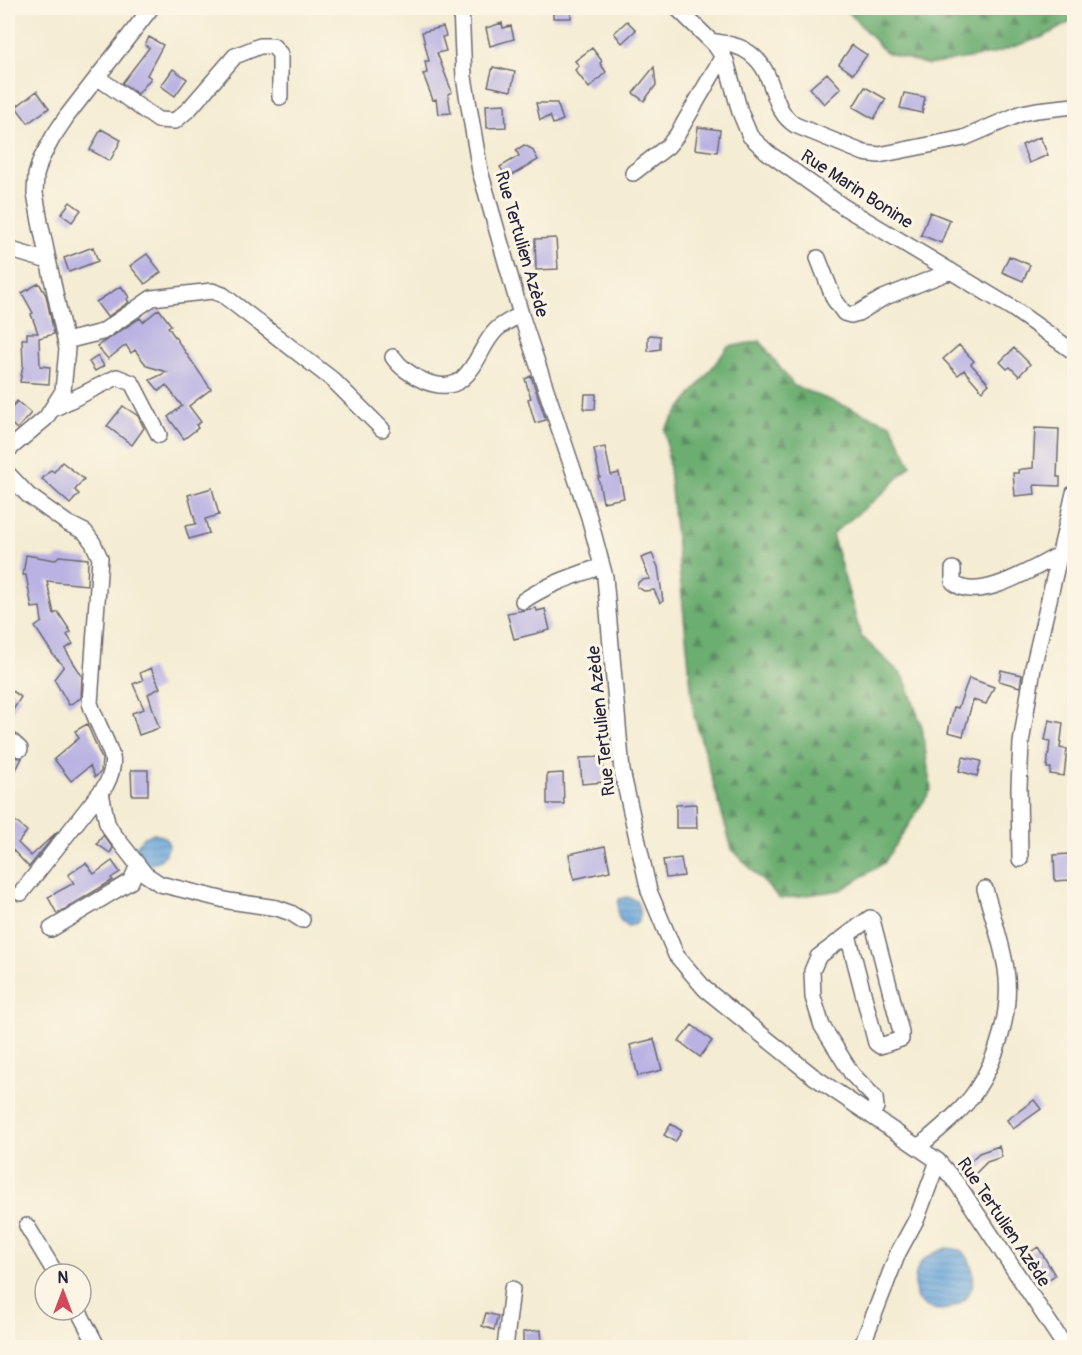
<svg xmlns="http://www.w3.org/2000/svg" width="1082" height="1355" viewBox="0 0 1082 1355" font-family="Pangolin,sans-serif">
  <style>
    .forest { fill: url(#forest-firs); stroke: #476856; stroke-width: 1.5 }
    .water { fill: url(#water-rules); stroke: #46648b; stroke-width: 1.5 }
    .building { fill: #b9b2e3 }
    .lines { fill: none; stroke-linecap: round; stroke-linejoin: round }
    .minor-casing { stroke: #6c6970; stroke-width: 18 }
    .minor { stroke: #fff; stroke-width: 15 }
    .labels { text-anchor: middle; stroke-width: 6; stroke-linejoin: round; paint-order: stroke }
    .street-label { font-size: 18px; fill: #22223b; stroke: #fcf5e5 }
  </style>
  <defs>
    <pattern id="forest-firs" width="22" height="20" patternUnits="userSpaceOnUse" patternTransform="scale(1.5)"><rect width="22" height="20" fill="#6cad71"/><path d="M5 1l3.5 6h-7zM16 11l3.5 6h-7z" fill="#588c5e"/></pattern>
    <pattern id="water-rules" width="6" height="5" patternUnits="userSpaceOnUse" patternTransform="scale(1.5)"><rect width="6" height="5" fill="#6aa7db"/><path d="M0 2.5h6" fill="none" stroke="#5788b3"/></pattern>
  </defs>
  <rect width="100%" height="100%" fill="#fcf5e5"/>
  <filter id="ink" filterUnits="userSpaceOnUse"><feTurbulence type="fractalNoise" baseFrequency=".0167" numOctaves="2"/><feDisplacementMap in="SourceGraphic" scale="12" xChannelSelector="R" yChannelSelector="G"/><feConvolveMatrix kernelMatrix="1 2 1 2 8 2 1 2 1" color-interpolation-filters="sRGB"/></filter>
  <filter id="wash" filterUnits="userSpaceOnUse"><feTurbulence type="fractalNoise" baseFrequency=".008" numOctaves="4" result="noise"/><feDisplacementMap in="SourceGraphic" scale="24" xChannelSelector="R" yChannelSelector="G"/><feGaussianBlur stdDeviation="1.35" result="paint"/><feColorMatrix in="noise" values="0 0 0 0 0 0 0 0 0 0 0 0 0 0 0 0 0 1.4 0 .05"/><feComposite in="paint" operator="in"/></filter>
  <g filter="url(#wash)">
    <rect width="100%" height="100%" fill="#f4ecd3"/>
    <path class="forest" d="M845,8H1074V20L1043,37L992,54L928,65L885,52Z
      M760,341L794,386L891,424L911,465L880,496L832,534L861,636L904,677L922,727L931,790L884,863L841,890L780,899L732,849L694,715L665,429L728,347Z"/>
    <path class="water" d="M155,833L166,838L169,845C166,857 157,865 145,865L135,852C138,840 143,837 155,833Z
      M627,897L637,901C641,911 642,916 636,924L628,926C615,918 617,913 619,899Z
      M947,1248C951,1249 957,1249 961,1251C967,1254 969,1260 971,1266C983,1296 946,1323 921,1303C915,1299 916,1293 915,1286C914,1262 926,1255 947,1248Z"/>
    <g id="blocks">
      <path class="building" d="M553,8H571V18H553Z
        M627,21L636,30L622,43L614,33Z
        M502,23L503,28L511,26L514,39L490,46L486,28Z
        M443,27L446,36L442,37L446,51L437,53L452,92L448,94L451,113L438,114L436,99L433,100L423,74L427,73L425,61H429L422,32Z
        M149,37L163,45L147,75L151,78L138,94L122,83L149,48L145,45Z
        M852,45L867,55L853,74L839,64Z
        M592,48L602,61L600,63L606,72L589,88L575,70L579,66L575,61Z
        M493,67L515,72L511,91L488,86Z
        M654,67L656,85L644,101L633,93Z
        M173,69L187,79L175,96L161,86Z
        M827,73L841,88L824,104L810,88Z
        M865,87L886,99L874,119L853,107Z
        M37,91L49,108L28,123L16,107Z
        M904,93L925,97L922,113L900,108Z
        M536,103H557L563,120L553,124L550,116L540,120Z
        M505,104L506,127L487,128L486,105Z
        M698,127L720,130L717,152L695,149Z
        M101,129L121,140L110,161L90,150Z
        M1040,137L1048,155L1029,163L1022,145Z
        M524,145L532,149L538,160L507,178L500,167L519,156L516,150Z
        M70,202L81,210L72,222L61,214Z
        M930,212L950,220L941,243L921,235Z
        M556,238L558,269L536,270L535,239Z
        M93,247L98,261L69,272L64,258Z
        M147,254L161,272L145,284L130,266Z
        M1009,256L1030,265L1023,281L1002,272Z
        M39,283L46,295L54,334L39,338L40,366L50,367L49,384L20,382L23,365L22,339H27V333H38L31,314L33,313L22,293Z
        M121,286L129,297L127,299L129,302L107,317L96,302Z
        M159,309L171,325L168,327L211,389L189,406L201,422L196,425L198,428L184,439L168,417L182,406L166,385L159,391L150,380L167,372L147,366L135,350L131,353L126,345L108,359L97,346L140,318L143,322Z
        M650,335L660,336V349L648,351V337Z
        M959,345L974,361L971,364L989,384L982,391L964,370L958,375L943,359Z
        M1014,348L1030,364L1019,376L1010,367L1007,369L1000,362Z
        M98,356L104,366L95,371L89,362Z
        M531,376L546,420L535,423L528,399L531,398L525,379Z
        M585,394H596L595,409H584Z
        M17,401L31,413L17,429L8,421V413Z
        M123,406L138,416L144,428L132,445L107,426Z
        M1035,428L1059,429L1057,477H1060V486L1034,485L1035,494L1015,496L1013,473H1019L1018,470L1022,469L1033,468Z
        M605,447L611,475L619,473L624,498L603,502L598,477H600L594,449Z
        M62,462L84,479L75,490L79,494L70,504L42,479L51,470L54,472Z
        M212,488L219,515L205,519L209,533L189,539L185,526L196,524L188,495Z
        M652,554L658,567L663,601L660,603L654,590L644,591L637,587L638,583L641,580L650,579L641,558Z
        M26,555L55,560L59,556L88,559L87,585L47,581L54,614L58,612L71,632L67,635L73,644L65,649L82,676L81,698L69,705L54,679L64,666L54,656L35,627L42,622L40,607L32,608L26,575H23Z
        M536,608L537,611L545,609L550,630L514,639L507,613Z
        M151,668L160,688L148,694L159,728L139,735L132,713L144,709L133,684L143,680L140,673Z
        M1001,670L1022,675L1020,687L999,681Z
        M969,678L994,687L986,704L973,700L963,736L948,732L954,707L958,708Z
        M8,688L21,697L8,718Z
        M1049,720L1063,723L1060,748L1067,749L1064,776L1050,774L1051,768H1047L1050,741L1045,740Z
        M87,724L102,759L101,772L95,777L90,766L71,781L54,759L79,738L75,731Z
        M8,751L14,757L22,758L16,770L8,764Z
        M603,757L604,782L582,784L580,758Z
        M963,757L981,761L977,776L959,771Z
        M131,770H148V795H132Z
        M563,773L564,804H547V774Z
        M696,804L697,828H676V805Z
        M15,821L27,831L18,843L31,856L58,831L29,867L8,845V830Z
        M103,835L113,848L110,853L97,844Z
        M605,846L610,871L574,879L569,854Z
        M1069,854L1070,880L1055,881L1054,855Z
        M681,858L684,876L666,878L663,860Z
        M112,861L120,872L111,878L113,880L57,914L48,897L74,883L68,875L86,863L94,874Z
        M692,1025L712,1041L700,1057L679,1041Z
        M654,1039L662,1070L638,1076L630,1045Z
        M1034,1100L1041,1109L1013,1129L1007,1120Z
        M671,1124L682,1131L675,1142L664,1135Z
        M999,1146L1002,1157L987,1162L973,1176L964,1167L979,1153Z
        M1038,1247L1055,1275L1042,1284L1025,1256Z
        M486,1313L498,1316L494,1330L482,1326Z
        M541,1330L542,1347H523V1332Z"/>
    </g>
  </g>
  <g filter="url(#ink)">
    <use href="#blocks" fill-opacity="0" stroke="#6c6970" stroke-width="1.5"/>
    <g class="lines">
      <defs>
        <path id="minor" d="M461,8L464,77L480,171L522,318L589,517L605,577L622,771L649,891L676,955L705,989L813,1076L938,1161L958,1185L1066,1348
          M677,8L715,45L726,61L740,112L750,136L767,152L844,207L1012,308L1074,352
          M711,41C721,43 734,44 743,49C779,68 767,107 795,125L864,153L879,155L964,138L1022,113L1037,110L1074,106
          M97,77L158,120L175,121L190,108L235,56L260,46H273L280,54V97
          M633,173L668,146L677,135L723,56
          M8,249L48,261
          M818,258L834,299L844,313L851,315L858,313L883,298L951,271
          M66,341L102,332L152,298L212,291L223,295L333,380L382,429
          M393,357C405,375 442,396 462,379C478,366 482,343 497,329C504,323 513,319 521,314
          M53,409L117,377L132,383L159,435
          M8,450L46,418L63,391L67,349L40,222L35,193L36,175L41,159L53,137L67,116L151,8
          M8,474L28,495L67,523L85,532L93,543L100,558L90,703C96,722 107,740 112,757C114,766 110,777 106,785L21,893
          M953,569V582C976,605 1035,567 1059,555
          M523,601C548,584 574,576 602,566
          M8,738L20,749
          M101,793L107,823L112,832L145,874L160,884L229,901L277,908L291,913L302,920
          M1020,859L1019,787L1021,743L1033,668L1074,493
          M51,929L131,881L138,865
          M848,935L876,1043L880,1046L901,1039V1032L872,920L870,918L818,957L812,971L813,997L822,1026L852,1074L875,1098L876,1107L872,1116
          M919,1147C937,1130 961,1113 975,1092C998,1058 1012,1010 1006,969C1002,943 992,915 985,889
          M27,1226L56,1274
          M78,1310L98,1348
          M505,1348L512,1289
          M861,1348L898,1253L917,1218L938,1161"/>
      </defs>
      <use href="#minor" class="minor-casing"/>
      <use href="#minor" class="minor"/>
    </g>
  </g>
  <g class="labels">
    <g class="street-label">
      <text transform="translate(857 189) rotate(33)" y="6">Rue Marin Bonine</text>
      <text transform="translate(522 244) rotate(74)" y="6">Rue Tertulien Azède</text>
      <text transform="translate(601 721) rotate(-96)" y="6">Rue Tertulien Azède</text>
      <text transform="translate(1004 1222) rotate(56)" y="6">Rue Tertulien Azède</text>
    </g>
  </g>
  <rect width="1082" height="1355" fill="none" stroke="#fcf5e5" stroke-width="30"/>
  <g transform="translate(63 1292)"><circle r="28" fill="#fcf5e5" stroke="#a5a1a1" stroke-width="1.5"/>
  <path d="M0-4.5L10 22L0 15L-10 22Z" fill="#d1495b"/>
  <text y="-9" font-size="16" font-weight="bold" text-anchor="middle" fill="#22223b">N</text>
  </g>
</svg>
